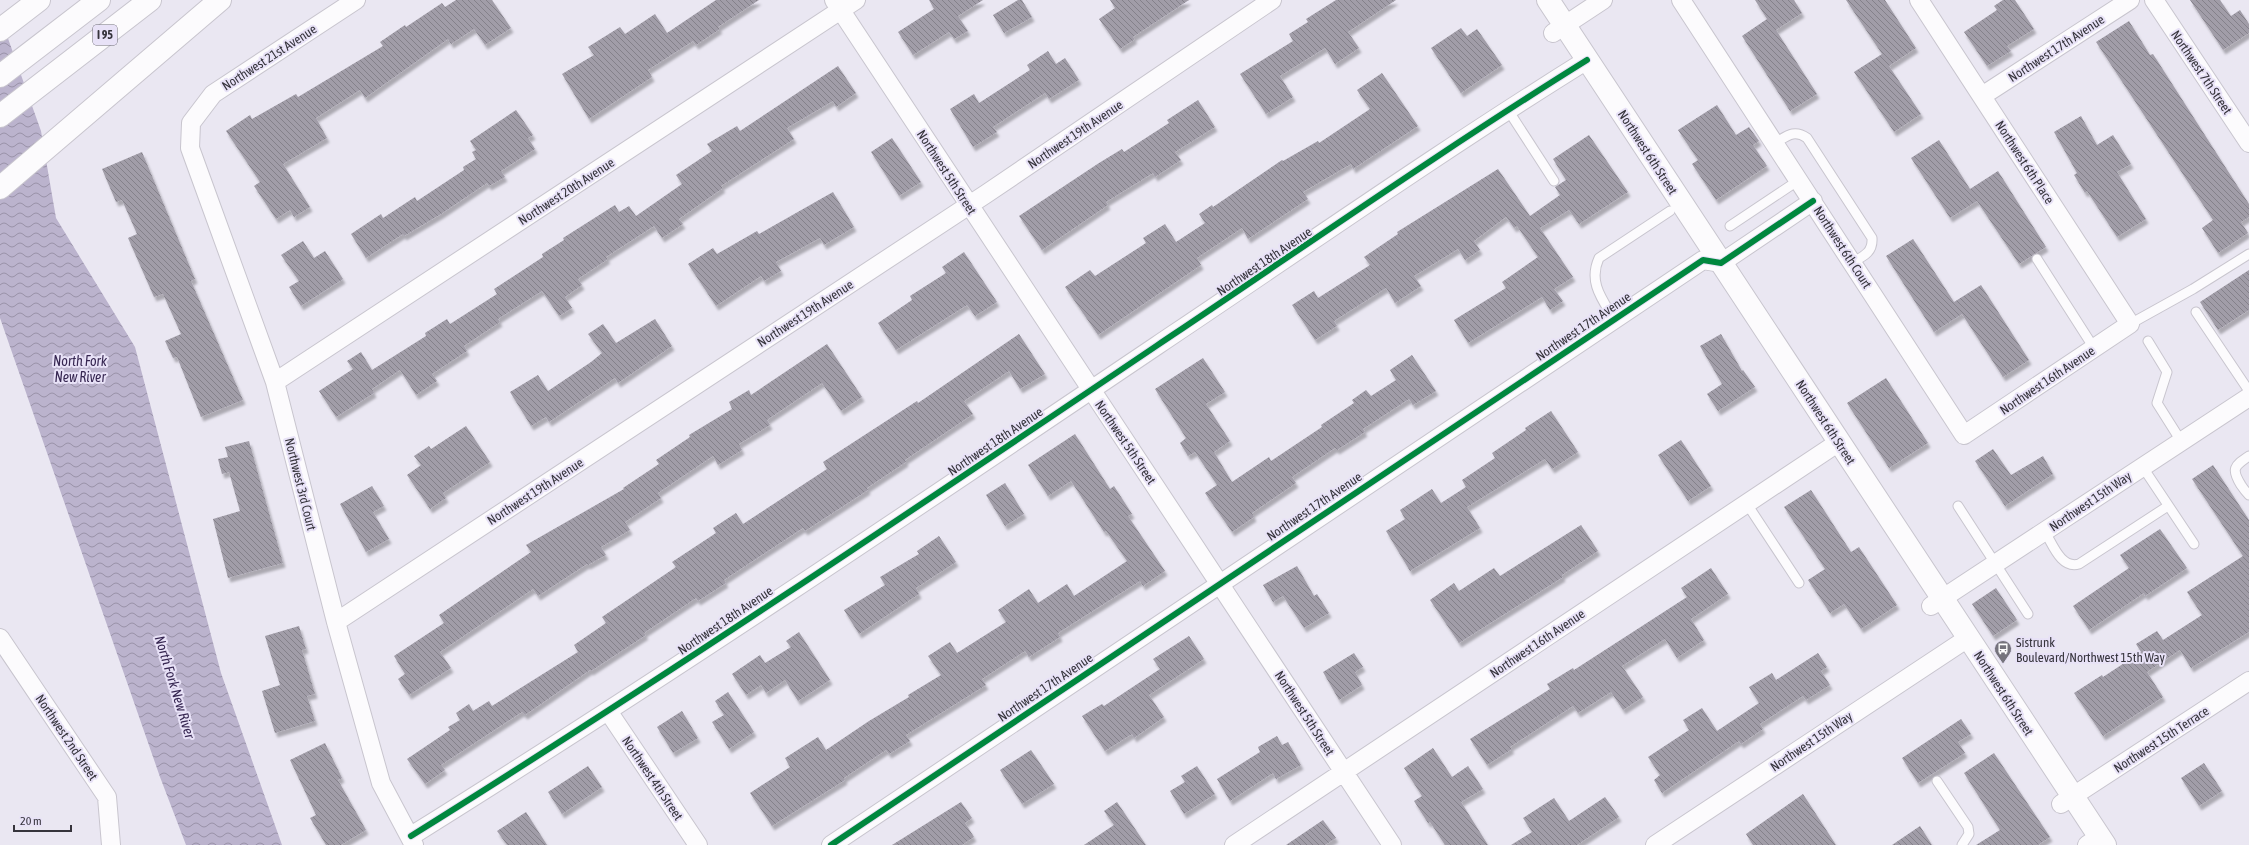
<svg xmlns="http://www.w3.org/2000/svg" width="2249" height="845" viewBox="0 0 2249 845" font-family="'Asap Condensed',sans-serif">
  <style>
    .water { fill: url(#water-waves) }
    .building { fill: url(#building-back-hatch); filter: url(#shadow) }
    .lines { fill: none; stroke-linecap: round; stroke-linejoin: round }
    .lane-casing { stroke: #c8c5ce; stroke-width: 11 }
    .street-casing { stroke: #c8c5ce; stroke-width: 20 }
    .secondary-casing { stroke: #c8c5ce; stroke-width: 24 }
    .highway-casing { stroke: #c8c5ce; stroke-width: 24 }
    .lane { stroke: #fcfbfd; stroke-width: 9 }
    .street { stroke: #fcfbfd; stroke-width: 18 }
    .secondary { stroke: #fcfbfd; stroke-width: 22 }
    .highway { stroke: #fcfbfd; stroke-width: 22 }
    .cycleway-casing { stroke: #e8e2f7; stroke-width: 8 }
    .cycleway { stroke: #00873e; stroke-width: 6 }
    .labels { text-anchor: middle; stroke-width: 4; stroke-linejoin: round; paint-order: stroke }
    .shield { fill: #e8e2f7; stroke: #6b6874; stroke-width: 1 }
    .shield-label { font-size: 12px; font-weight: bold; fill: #36343c }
    .street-label { font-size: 13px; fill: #36343c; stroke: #e8e2f7 }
    .poi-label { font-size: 13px; fill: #36343c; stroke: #e8e2f7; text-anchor: start }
    .water-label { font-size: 14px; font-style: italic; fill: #362651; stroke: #e8e2f7 }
  </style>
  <defs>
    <pattern id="water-waves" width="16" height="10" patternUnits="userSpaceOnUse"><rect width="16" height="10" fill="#bbb3cd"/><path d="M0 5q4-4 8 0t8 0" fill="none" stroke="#9992a8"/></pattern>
    <pattern id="building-back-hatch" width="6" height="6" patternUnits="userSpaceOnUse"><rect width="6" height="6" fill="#a19da8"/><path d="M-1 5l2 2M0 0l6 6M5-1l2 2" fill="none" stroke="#84818a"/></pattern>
    <filter id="shadow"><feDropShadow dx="2.5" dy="4.5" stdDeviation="1" flood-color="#0004"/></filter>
  </defs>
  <rect width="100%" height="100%" fill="#eae7f2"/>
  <path class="water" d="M0,16L41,131L56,218L135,347L221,673L282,845H186L160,777L0,318Z"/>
  <path class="building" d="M456,0H492L511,28L485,45L474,29L451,44L448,39L365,98L360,90L316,118L327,138L283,164L310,207L294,217L290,210L276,219L254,186L260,182L226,131L250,115L252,119L296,94L298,97L383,46L380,42L405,25L406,27L442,3L445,7Z
    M716,0H759L718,27L720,29L696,45L693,41L648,70L652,77L589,119L562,74L594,55L588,47L620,27L625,34L655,14L667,33Z
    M929,0H983L958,16L968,31L954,39L949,32L913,55L898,32L934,9Z
    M1018,0H1022L1032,17L1004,33L993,15Z
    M1110,0H1189L1133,37L1135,39L1120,49L1099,19L1115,8Z
    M1336,0H1396L1348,32L1359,48L1335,64L1325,48L1280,76L1293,97L1266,114L1240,74L1293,41L1289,34L1308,22L1306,19Z
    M1755,0H1794L1802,13L1776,30L1817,94L1790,111L1742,36L1767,19Z
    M1846,0H1885L1916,48L1889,66L1921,114L1894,132L1854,72L1882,54Z
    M2003,0H2015L2034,29L2007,46L2011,51L1987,66L1964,32L1997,10L1994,6Z
    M2190,0H2220L2231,16L2240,10L2249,24V33L2223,50Z
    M2129,21L2150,55L2153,54L2249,204V217L2241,222L2248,233L2218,253L2202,228L2213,220L2096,42Z
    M1461,28L1467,36L1477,29L1502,65L1461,93L1431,48Z
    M1048,51L1056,64L1065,58L1079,80L1049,99L1045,93L993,127L997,132L973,147L950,109L974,94L979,103L1030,70L1027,65Z
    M838,66L856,93L836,107L833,101L787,128L794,139L721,186L723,188L679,219L683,224L662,238L654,226L606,257L608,259L578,279L582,285L565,297L572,308L559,316L542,291L498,319L500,322L464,346L467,351L432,374L437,381L416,395L400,370L372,389L374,393L336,417L319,391L353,369L347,361L361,352L372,370L426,336L425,333L447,319L450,324L497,294L494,289L543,257L542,254L564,240L563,238L615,205L619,212L629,206L636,216L682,184L676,175L712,151L707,144L737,126L740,131Z
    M1382,73L1418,126L1353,169L1351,164L1303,192L1308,199L1248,239L1242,228L1197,258L1201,265L1098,335L1065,287L1090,270L1095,276L1146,243L1143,238L1165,224L1176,242L1205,223L1199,214L1212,205L1213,207L1282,160L1283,161L1318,141L1319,143L1370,109L1357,90Z
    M1198,100L1215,127L1175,152L1181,160L1155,177L1153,173L1106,202L1108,205L1042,250L1019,216L1099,163L1122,149L1124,152L1169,123L1167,120Z
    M1717,105L1736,135L1749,127L1759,141L1753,145L1767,166L1716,200L1692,164L1698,160L1678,130Z
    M516,110L533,135L528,138L535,149L501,171L505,177L489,186L487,183L441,214L404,236L403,234L366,258L351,234L381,214L383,218L415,197L417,201L464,170L463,167L476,159L472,152L476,150L470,141Z
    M2081,116L2097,145L2113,135L2131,164L2117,172L2146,219L2117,237L2087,191L2085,193L2074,175L2077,173L2054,132Z
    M1589,135L1628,192L1579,224L1569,210L1540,228L1573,277L1554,289L1563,301L1550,310L1542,297L1468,343L1454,320L1506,288L1502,282L1538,257L1517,226L1514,228L1506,217L1474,241L1480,250L1465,260L1458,249L1414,276L1421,286L1395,303L1386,288L1334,321L1337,326L1315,340L1292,305L1314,291L1318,298L1370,265L1364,257L1398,234L1397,232L1498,169L1530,216L1560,195L1555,187L1566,180L1553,159Z
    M892,138L921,182L899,196L871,152Z
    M1939,140L1970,189L1998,171L2046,247L2019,264L1977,201L1950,218L1911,158Z
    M142,152L195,279L191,281L243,400L201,417L177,357L173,358L165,341L181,334L163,294L154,297L128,238L137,234L122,200L116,202L102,169Z
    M833,192L854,227L824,245L820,238L776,262L781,271L764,281L761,276L716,306L688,264L713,248L717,254L757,231L759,234Z
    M1913,239L1954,302L1981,285L2029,360L2003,377L1962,314L1934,332L1886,256Z
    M303,241L314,258L325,251L343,279L301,306L289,287L299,281L281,255Z
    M964,252L997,302L975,316L967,305L896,350L878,323L912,300L910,296L946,273L942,267Z
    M2249,270V310L2218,330L2200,302Z
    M655,319L672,346L618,383L615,378L549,422L546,417L531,426L510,392L538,375L548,391L591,362L602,353L588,334L603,324L616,343Z
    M1019,334L1045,374L1020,389L1009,371L964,401L973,414L905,460L906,462L867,488L868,490L805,531L803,528L724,580L726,583L698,601L696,598L644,633L646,635L591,671L590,670L525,715L522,712L441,765L445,770L425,784L407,759L450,730L448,727L460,720L456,713L469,704L473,711L489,701L492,706L578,652L574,645L606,623L602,617L676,567L672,562L716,533L713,528L736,513L743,524L827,469L823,462L917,401L918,403Z
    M1721,334L1742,371L1743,370L1755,387L1718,411L1707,394L1722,384L1700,346Z
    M827,344L862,397L841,411L822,383L767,420L770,425L739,444L742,450L718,465L713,456L658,493L661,498L625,522L630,530L601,547L606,555L588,565L587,564L538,596L533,589L440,652L451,668L409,695L398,679L405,674L394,656L444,623L439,615L531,552L526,545L624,489L623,488L659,464L656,460L690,437L689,435L732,409L729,402L749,390L751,395Z
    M1412,355L1436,391L1413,405L1409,399L1363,429L1365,432L1337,450L1335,448L1292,477L1296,483L1252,513L1254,517L1232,532L1205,493L1217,485L1195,452L1188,456L1180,443L1186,438L1155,389L1203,358L1225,392L1206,404L1230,441L1214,452L1232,482L1269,457L1271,461L1322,427L1321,425L1354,403L1352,400L1366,390L1371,396L1396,380L1390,370Z
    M1886,378L1928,443L1889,468L1847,403Z
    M1551,411L1578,452L1552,469L1545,459L1467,507L1480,528L1410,571L1386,531L1405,519L1400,510L1432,489L1441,503L1466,487L1462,480L1495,458L1492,453L1526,430L1525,428Z
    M466,426L490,462L443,493L446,498L430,509L407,475L421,465L414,456L429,446L431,449Z
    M1075,434L1110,489L1114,486L1132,514L1128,516L1165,571L1143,586L1140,581L1058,633L1060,637L1029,657L1025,651L982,679L986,685L906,735L910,741L889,754L886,750L844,778L845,780L772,826L750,793L790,767L785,758L818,737L826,750L869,721L909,697L908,695L941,675L928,656L950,642L957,653L1006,622L998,610L1029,589L1038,603L1067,584L1074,596L1127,561L1106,531L1104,532L1071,481L1048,496L1028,465Z
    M1681,440L1711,486L1688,501L1658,455Z
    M249,441L283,563L228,578L213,519L240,511L229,472L222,474L218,459L228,457L225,447Z
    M1993,449L2011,475L2043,456L2053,474L2005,506L1975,461Z
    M2213,465L2249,520V632L2191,668L2180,650L2147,672L2163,697L2103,736L2074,693L2102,675L2103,677L2141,652L2136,644L2157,631L2163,640L2202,615L2187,592L2243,556L2192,479Z
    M1005,483L1024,514L1005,526L986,495Z
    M372,486L384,506L373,512L389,539L366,552L340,504Z
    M1811,490L1851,552L1859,547L1897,605L1861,629L1844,604L1830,613L1808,580L1825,569L1784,507Z
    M1581,525L1598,551L1562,575L1563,577L1459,643L1430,600L1454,583L1459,591L1494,568L1500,576Z
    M2160,529L2187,568L2145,596L2144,593L2089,630L2073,606L2129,568L2120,555Z
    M939,536L956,562L916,588L919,594L859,634L844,610L885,585L880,577L919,554L917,551Z
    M1297,566L1314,596L1317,594L1329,613L1304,628L1283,596L1273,602L1263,585Z
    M1711,568L1728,594L1691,619L1704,640L1677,658L1665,639L1622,666L1643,697L1623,710L1611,692L1578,713L1573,706L1510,747L1512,749L1487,765L1470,739L1550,689L1547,684L1573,668L1574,670L1687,597L1681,588Z
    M1996,588L2017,620L1993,636L1972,604Z
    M299,626L306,649L302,650L315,694L307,696L315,721L275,733L262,691L280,685L265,636Z
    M799,632L830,680L798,701L785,680L766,693L761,685L746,695L732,674L760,655L765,663L791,647L786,641Z
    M1189,636L1204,659L1149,695L1164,717L1134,738L1132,734L1105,751L1082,716L1102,704L1104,706L1160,669L1153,659Z
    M1354,653L1363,667L1355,672L1362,685L1339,700L1323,672Z
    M1818,653L1827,667L1821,671L1830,685L1806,700L1803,696L1760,724L1763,729L1741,744L1739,741L1662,793L1654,780L1660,775L1648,757L1689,730L1683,720L1702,708L1717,731L1759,703L1749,687L1772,673L1776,680Z
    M728,692L754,732L729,749L712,722L724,715L715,701Z
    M682,711L698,738L673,753L657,727Z
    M1961,719L1971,734L1958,742L1965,753L1918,783L1902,758Z
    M1277,736L1282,745L1288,742L1301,765L1276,779L1273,773L1230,801L1217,779L1260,752L1258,747Z
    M325,743L342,778L338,780L366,830L341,845H326L310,818L316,815L290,760Z
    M1433,748L1452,777L1468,766L1483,789L1461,802L1488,845H1445L1430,822L1428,823L1414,801L1422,796L1404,768Z
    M1031,750L1054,784L1022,804L1000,770Z
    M1994,753L2050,837L2038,845H1976L2000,830L1964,773Z
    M2204,763L2222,791L2199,806L2181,778Z
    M588,766L602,787L562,814L548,792Z
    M1197,766L1215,794L1184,814L1170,791L1185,782L1181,776Z
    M1803,794L1836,845H1753L1746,834Z
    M1605,797L1619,817L1577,845H1511L1532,832L1523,818L1554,798L1569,821Z
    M961,802L972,818L965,823L974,837L962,845H892Z
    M1117,802L1146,845H1084L1114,825L1104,811Z
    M526,812L547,845H507L497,831Z
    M1323,820L1336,838L1325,845H1286Z
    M1920,826L1932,845H1892Z"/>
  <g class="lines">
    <defs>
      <path id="lane" d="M1508,110L1554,181
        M1775,143C1787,136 1794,129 1807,138L1872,238C1873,252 1864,256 1853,262
        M1730,226L1799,180
        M2037,259L2094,348
        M2196,312L2249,391
        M1614,319C1602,299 1588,282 1599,258L1670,211
        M2130,324L2193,289L2249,254
        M2148,341L2167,372L2157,403L2181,441
        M2249,456C2234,466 2231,469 2241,485C2243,488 2246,492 2249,495
        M2142,466L2194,544
        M1747,504L1799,583
        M1958,506L2028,614
        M2045,532C2053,545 2061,569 2079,564L2168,506
        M1937,781L1968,827L1969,834L1962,845"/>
      <path id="street" d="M356,0L213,94L191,123L190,148L275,382L336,622L381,783L414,845
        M834,0L1392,845
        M1681,0L1964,435L2130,324L1919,0
        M2154,0L2249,143
        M1553,33L1603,0
        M1982,96L2130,0
        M275,382L856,0
        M1931,606L2249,397
        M336,622L986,194L1272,0
        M0,638L107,797L111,845
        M608,711L698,845
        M2061,804L2249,681
        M411,836C669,675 922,504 1174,334C1311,242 1447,147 1587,60
        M831,845L1703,260L1721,263L1813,201
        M1234,845L1839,442
        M1655,845L1968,638
        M2087,845L2099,837"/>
      <path id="secondary" d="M1548,0L2105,845"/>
      <path id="highway" d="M0,30L39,0
        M0,76L99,0
        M0,116L150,0
        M0,188L220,0"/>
    </defs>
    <use href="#lane" class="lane-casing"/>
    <use href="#street" class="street-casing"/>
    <use href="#secondary" class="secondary-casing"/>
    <use href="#highway" class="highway-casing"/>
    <use href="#lane" class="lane"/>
    <use href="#street" class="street"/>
    <use href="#secondary" class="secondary"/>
    <use href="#highway" class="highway"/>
    <defs>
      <path id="cycleway" d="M411,836C669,675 922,504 1174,334C1311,242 1447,147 1587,60
        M831,845L1703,260L1721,263L1813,201"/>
    </defs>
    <use href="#cycleway" class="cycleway-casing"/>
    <use href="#cycleway" class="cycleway"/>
  </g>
  <defs>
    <symbol id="bus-pin" viewBox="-11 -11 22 30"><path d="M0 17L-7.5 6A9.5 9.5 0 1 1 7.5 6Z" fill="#75737c" stroke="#e8e2f7"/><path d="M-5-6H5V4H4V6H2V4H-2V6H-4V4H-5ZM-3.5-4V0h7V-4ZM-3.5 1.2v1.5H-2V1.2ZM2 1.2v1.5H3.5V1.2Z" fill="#fff"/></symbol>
  </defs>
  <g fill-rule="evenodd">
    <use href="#bus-pin" x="1993" y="639" width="20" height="27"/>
  </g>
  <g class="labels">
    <rect class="shield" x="93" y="25" width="24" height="20" rx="3"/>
    <g class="shield-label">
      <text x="105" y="39">I 95</text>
    </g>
    <g class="street-label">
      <text transform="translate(2056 48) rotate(-33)" y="5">Northwest 17th Avenue</text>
      <text transform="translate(269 57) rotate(-33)" y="5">Northwest 21st Avenue</text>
      <text transform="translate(2202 72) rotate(56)" y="5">Northwest 7th Street</text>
      <text transform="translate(1075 134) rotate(-34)" y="5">Northwest 19th Avenue</text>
      <text transform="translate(1648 152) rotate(57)" y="5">Northwest 6th Street</text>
      <text transform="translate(2025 162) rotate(57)" y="5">Northwest 6th Place</text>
      <text transform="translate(947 172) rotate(57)" y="5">Northwest 5th Street</text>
      <text transform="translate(566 191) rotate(-33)" y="5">Northwest 20th Avenue</text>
      <text transform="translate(1843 247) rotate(57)" y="5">Northwest 6th Court</text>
      <text transform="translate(1264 261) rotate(-34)" y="5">Northwest 18th Avenue</text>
      <text transform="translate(805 313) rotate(-33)" y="5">Northwest 19th Avenue</text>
      <text transform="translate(1583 326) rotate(-34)" y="5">Northwest 17th Avenue</text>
      <text transform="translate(2047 380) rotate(-34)" y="5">Northwest 16th Avenue</text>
      <text transform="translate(1826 422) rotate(57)" y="5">Northwest 6th Street</text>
      <text transform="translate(995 441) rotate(-34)" y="5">Northwest 18th Avenue</text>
      <text transform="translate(1126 442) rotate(56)" y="5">Northwest 5th Street</text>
      <text transform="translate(301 484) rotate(76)" y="5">Northwest 3rd Court</text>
      <text transform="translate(535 491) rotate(-33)" y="5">Northwest 19th Avenue</text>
      <text transform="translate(2090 501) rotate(-34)" y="5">Northwest 15th Way</text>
      <text transform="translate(1314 506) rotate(-34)" y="5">Northwest 17th Avenue</text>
      <text transform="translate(725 620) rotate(-34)" y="5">Northwest 18th Avenue</text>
      <text transform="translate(1537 643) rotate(-34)" y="5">Northwest 16th Avenue</text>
      <text transform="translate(1045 687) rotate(-34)" y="5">Northwest 17th Avenue</text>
      <text transform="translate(2004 693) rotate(57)" y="5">Northwest 6th Street</text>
      <text transform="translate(1305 713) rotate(57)" y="5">Northwest 5th Street</text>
      <text transform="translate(67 737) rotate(56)" y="5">Northwest 2nd Street</text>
      <text transform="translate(2161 739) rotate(-33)" y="5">Northwest 15th Terrace</text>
      <text transform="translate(1811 741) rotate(-34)" y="5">Northwest 15th Way</text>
      <text transform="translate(653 778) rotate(56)" y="5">Northwest 4th Street</text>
    </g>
    <g class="poi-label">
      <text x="2016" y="647">Sistrunk<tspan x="2016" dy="15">Boulevard/Northwest 15th Way</tspan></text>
    </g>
    <g class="water-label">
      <text x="80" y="366">North Fork<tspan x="80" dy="16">New River</tspan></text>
      <text transform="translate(175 687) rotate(73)" y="5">North Fork New River</text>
    </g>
  </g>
  <path d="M14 825v6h57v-6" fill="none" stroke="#36343c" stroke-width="2"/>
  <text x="20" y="825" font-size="12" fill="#36343c" stroke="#e8e2f7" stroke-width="3" paint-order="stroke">20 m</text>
</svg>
